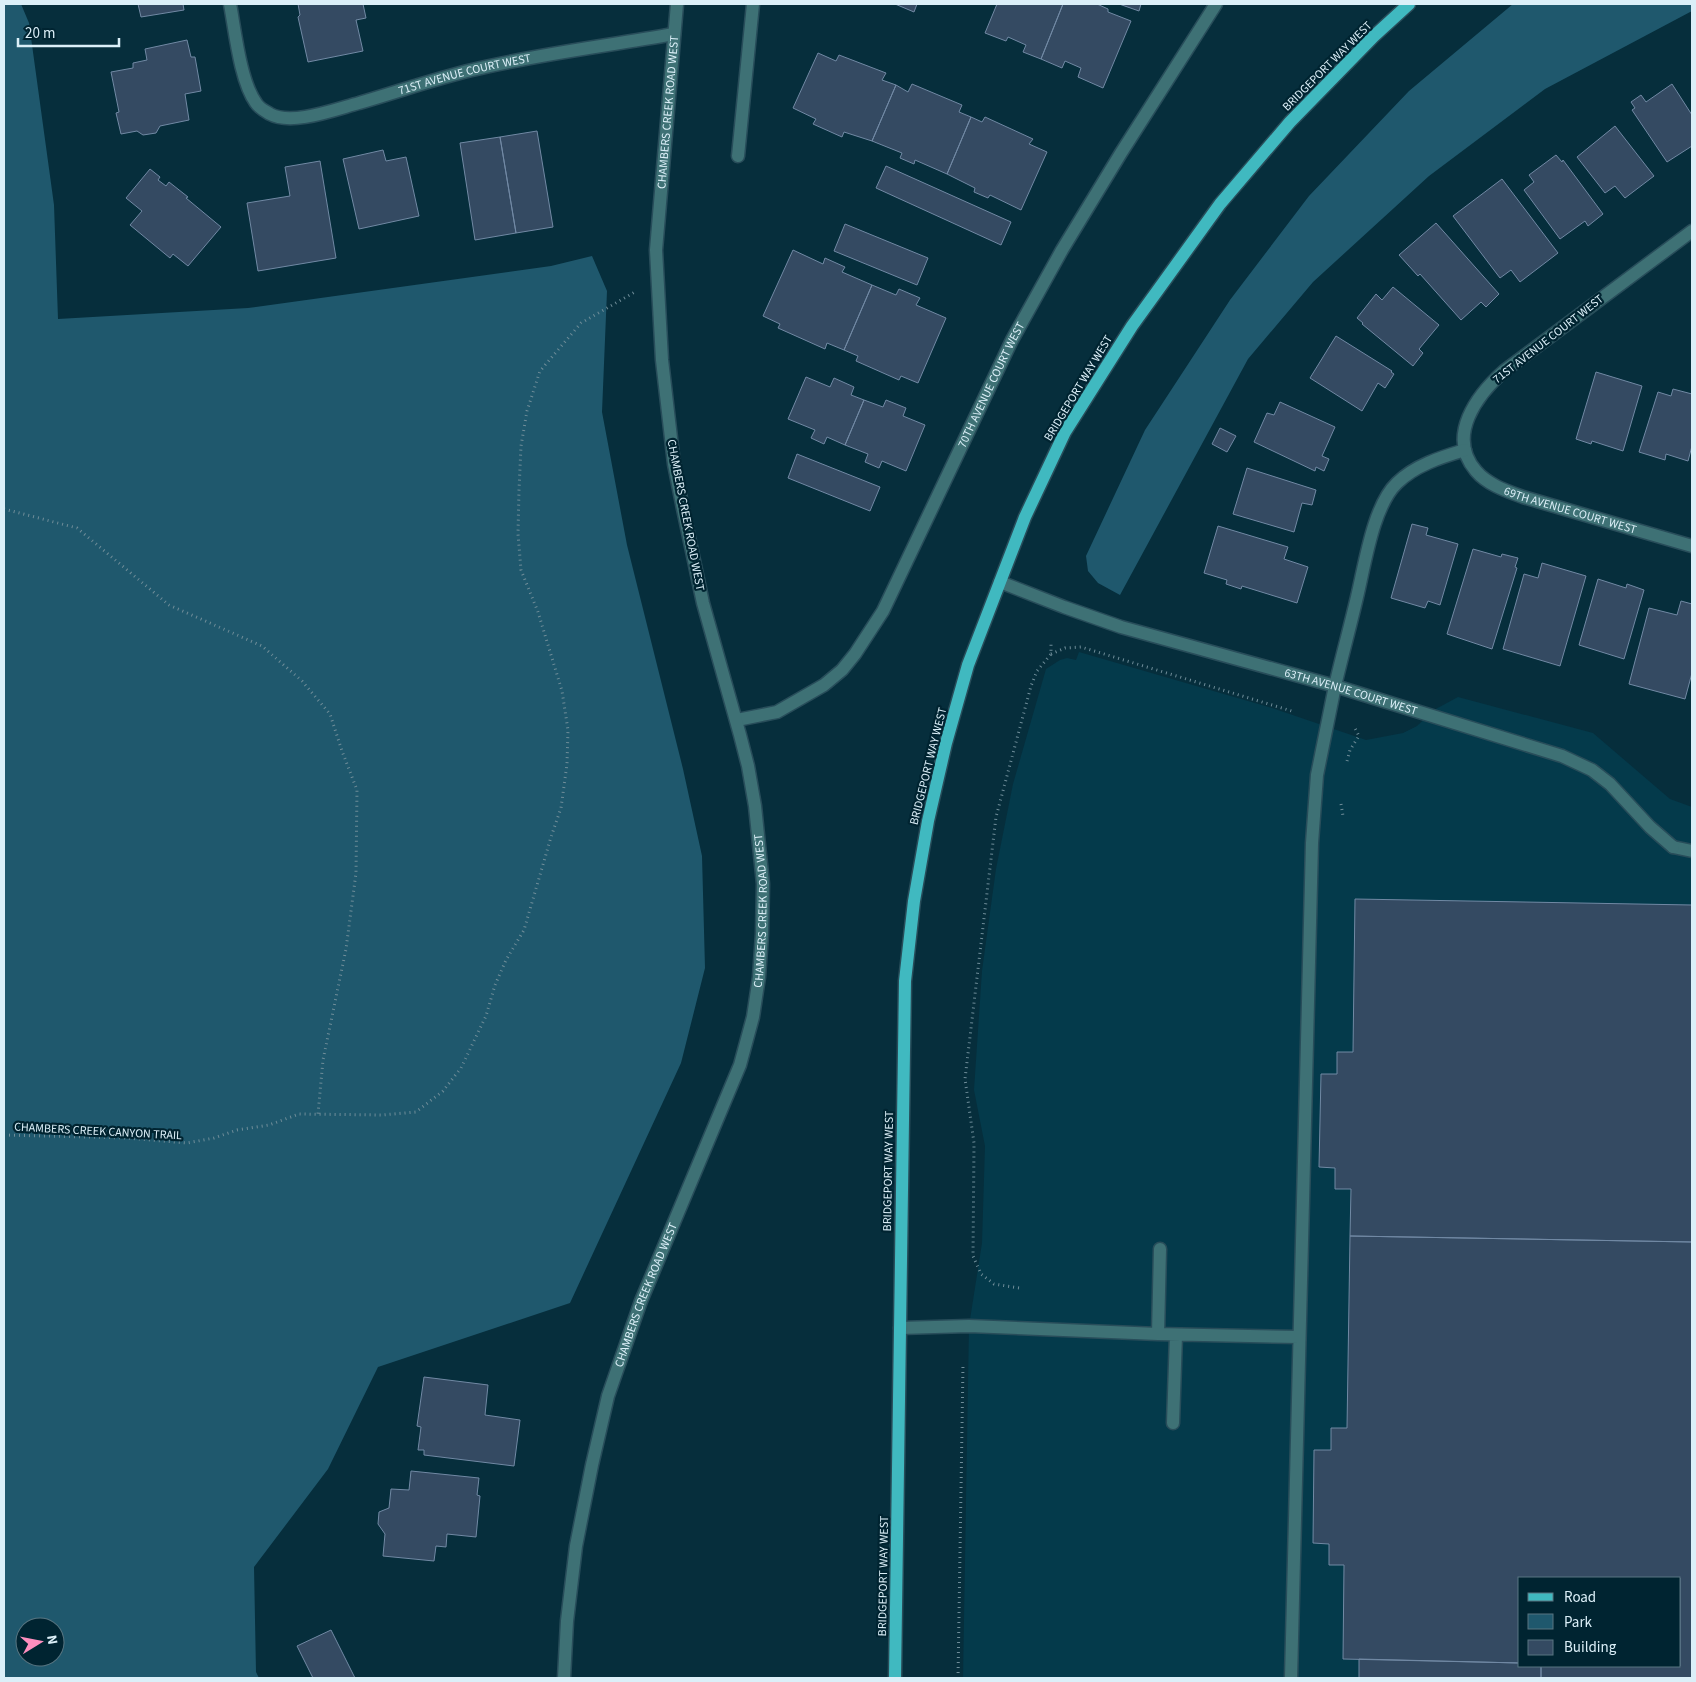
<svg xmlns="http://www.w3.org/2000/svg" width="1696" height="1682" viewBox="0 0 1696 1682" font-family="'Source Sans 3',sans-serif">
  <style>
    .built { fill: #043a4b; fill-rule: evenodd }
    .green { fill: #1f586d; fill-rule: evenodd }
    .building { fill: #344a62; stroke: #7189a4 }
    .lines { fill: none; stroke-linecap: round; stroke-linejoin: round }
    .service-casing { stroke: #284d5a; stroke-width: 15 }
    .minor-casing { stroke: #284d5a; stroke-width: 15 }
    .tertiary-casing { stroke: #284d5a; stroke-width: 15 }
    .primary-casing { stroke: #284d5a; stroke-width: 15 }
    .path { stroke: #6f8d99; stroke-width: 3; stroke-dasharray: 1 4; stroke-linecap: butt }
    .service { stroke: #3e7175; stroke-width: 12 }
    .minor { stroke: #3e7175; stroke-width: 12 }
    .tertiary { stroke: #3e7175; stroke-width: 12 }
    .primary { stroke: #40b9c0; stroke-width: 12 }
    .labels { text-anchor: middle; stroke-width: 4.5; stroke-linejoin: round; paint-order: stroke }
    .street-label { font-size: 12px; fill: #dbeff8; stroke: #002431 }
  </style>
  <rect width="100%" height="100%" fill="#062e3c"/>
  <path class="built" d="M1079,652L1272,708L1366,740L1403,733L1417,726L1434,710L1458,697L1593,733L1670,799L1692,807V1678H963L969,1326L982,1243L985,1146L974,1090L982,971L996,869L1013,784L1046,669L1060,660L1067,658L1076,660ZM1520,1578H1680V1666H1520Z"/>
  <path class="green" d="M4,4H21L29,23L54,205L58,319L248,308L551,266L592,256L607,291L602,412L627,545L683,769L702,856L705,968L681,1063L570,1303L378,1367L328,1469L254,1567L256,1672L259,1678H4ZM25,1627H55V1657H25Z
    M1513,4H1692V11L1545,89L1429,176L1313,282L1248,359L1120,595L1098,583L1088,571L1086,556L1145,430L1230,300L1309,196L1409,91Z"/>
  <path class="building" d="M138,4H183L184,10L141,17Z
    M298,4H363L366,18L356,20L363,51L308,62L298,17L300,15Z
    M895,4H917L914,12Z
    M997,4H1063L1041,59L1023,52L1026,45L1008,37L1006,41L985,33Z
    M1063,4H1097L1108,9V12L1131,21L1103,88L1078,77L1081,68L1065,61L1062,68L1041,59Z
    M1119,4H1141L1139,11Z
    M187,40L191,57H195L201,91L185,94L189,120L160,126L156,133L143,135L137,131L121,134L116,113L119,112L111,72L133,68V63L147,60L145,49Z
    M818,53L836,61L839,55L886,73L882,80L896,85L872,141L844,132L842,137L813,124L816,119L793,108Z
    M912,84L962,105L959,112L971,117L947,174L915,160L914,164L900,158L902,153L872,141L896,85L908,92Z
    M1672,84L1692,115V146L1667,162L1632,110L1635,108L1631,102L1641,95L1646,102Z
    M971,117L982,122L985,117L1033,139L1029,144L1047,152L1021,210L990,195L988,198L974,192L975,188L947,174Z
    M1615,126L1654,176L1625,198L1615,186L1605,193L1577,157Z
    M537,131L553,227L516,233L500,137Z
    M500,137L516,233L475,240L460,143Z
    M383,150L386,161L406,157L419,216L359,229L343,159Z
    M1556,155L1562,162L1563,160L1603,214L1588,226L1585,221L1560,239L1524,190L1534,182L1529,175Z
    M320,161L336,258L258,271L247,203L290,196L285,167Z
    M886,166L1011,222L1001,245L876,188Z
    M150,169L160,177L158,180L166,186L169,182L188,197L186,198L221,227L188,266L173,254L170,258L130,225L142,211L126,198Z
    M1502,179L1558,253L1520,282L1511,270L1500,278L1453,216Z
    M1436,223L1499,294L1486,307L1481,302L1461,320L1420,274L1418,276L1399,255Z
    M845,224L928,258L917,285L834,251Z
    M793,250L823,264L825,258L845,267L842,272L872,285L844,350L827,343L825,349L778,328L780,324L763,316Z
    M872,285L896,295L899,289L920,298L916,305L946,318L918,383L901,376L899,380L856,361L858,356L844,350Z
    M1393,287L1439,325L1419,349L1423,353L1413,366L1362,324L1363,323L1357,318L1376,294L1382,300Z
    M1336,336L1392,371L1391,372L1394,374L1385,388L1378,383L1362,411L1310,378Z
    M1596,372L1642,386L1623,451L1592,441L1591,444L1576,439Z
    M806,377L830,387L834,378L854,387L851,395L864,400L845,445L827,437L824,444L811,438L815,430L788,419Z
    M1673,389L1692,394V446L1688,461L1666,454L1665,460L1639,452L1658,392L1671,396Z
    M864,400L883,407L886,400L906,408L903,416L925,425L906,471L882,461L879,468L865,462L868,454L845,445Z
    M1280,402L1335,427L1322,456L1329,459L1324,471L1316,467L1315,471L1254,442L1267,413L1274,415Z
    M1220,428L1236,436L1227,452L1212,444Z
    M797,454L880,487L870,511L788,478Z
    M1247,468L1316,490L1312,505L1302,503L1294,532L1233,514Z
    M1412,524L1428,528L1426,535L1458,544L1440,605L1428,601L1425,608L1391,598Z
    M1218,526L1288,547L1284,559L1308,567L1297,603L1242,586L1241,589L1226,584L1227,580L1204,573Z
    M1473,549L1501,557L1502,554L1518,558L1515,567L1517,568L1492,649L1447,634Z
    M1542,563L1586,576L1560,666L1503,649L1524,574L1538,578Z
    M1598,579L1626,588L1627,584L1644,590L1624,659L1579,645Z
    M1681,601L1692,604V673L1685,699L1629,684L1649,608L1677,615Z
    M1355,899L1692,905V1242L1350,1236L1351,1189H1335V1168L1319,1167L1321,1074H1337V1052H1353Z
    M1350,1236L1692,1242V1678H1541V1666H1680V1578H1520V1663L1343,1659L1344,1565H1329V1544L1313,1543L1314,1450H1331V1428H1347Z
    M424,1377L488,1385L485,1415L520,1420L514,1466L424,1455V1450H418L421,1427L417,1426Z
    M411,1471L479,1478L477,1495L480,1496L476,1537L447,1534L446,1547L436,1546L434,1561L383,1556L385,1534L378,1524L379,1512L389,1508L391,1489L409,1490Z
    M331,1630L355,1678H313L297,1646Z
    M1359,1659L1520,1663V1666H1541V1678H1359Z"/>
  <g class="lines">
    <defs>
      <path id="service" d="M738,156L753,4
        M1673,847L1692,851
        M900,1328L969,1326L1158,1334L1299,1337
        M1158,1334L1160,1249
        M1173,1423L1176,1335
        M1291,1678L1312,843L1317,775L1335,686"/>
      <g id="minor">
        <path id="s1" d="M230,4C235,30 240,81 256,103C259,108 265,111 270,114C292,126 336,109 359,103C397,92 434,79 472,70C538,54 607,46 674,34"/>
        <path id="s2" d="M1692,231L1504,371C1477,395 1446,436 1476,471C1488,485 1507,491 1523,497L1692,546"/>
        <path id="s3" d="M1000,582L1064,607L1121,627L1335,686L1562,756L1592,770L1610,784L1650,827L1673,847"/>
        <path d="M1335,686C1342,656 1350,627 1357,597C1365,564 1373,506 1397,483C1415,465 1442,457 1465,450"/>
        <path id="s4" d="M737,720L777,712L824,685L842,670L855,654L883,611L1012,340L1062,250L1121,153L1216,4"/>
      </g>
      <g id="tertiary">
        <path id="s5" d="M564,1678L567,1621L576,1546L592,1465L608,1396L641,1301L740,1065L753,1017L759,977L762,934L763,884L755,806L748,766L740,735L703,603L682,504L674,464L662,360L656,250L677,4"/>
      </g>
      <path id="primary" d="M895,1678L905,981L914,901L928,821L946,743L968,665L1025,517L1065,432L1132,326L1220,204L1290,122L1374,36L1409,4"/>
    </defs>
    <use href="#service" class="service-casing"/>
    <use href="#minor" class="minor-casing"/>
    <use href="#tertiary" class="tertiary-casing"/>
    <use href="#primary" class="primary-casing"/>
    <path class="path" d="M4,509L77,528L169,605L262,646L302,681L330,714L342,751L357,790L356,873L346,949L323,1060L318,1114
      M1051,654L1065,648L1081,647L1295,712
      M1347,761L1350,750L1359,736L1355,728
      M1341,804L1343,816
      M4,1135L127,1138L187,1143L214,1138L237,1130L269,1125L299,1114L382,1115L416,1112L443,1091L461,1068L486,1016L495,985L506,960L524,930L551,837L561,808L567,764L568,730L562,691L538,612L521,570L518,534L519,490L521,446L527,411L540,371L581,323L635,292
      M1019,1288L994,1284L981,1274L973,1256L974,1143L965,1079L996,817L1031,686L1037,671L1051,654V641
      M958,1678L963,1364"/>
    <use href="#service" class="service"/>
    <use href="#minor" class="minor"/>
    <use href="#tertiary" class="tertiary"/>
    <use href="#primary" class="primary"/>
  </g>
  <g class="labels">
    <g class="street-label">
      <text transform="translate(1327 66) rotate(-45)" y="4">BRIDGEPORT WAY WEST</text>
      <text dy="4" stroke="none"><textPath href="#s1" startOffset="322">71ST AVENUE COURT WEST</textPath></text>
      <text dy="4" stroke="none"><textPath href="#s5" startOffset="1609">CHAMBERS CREEK ROAD WEST</textPath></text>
      <text transform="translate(1548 339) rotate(-38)" y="4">71ST AVENUE COURT WEST</text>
      <text dy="4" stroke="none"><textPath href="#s4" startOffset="441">70TH AVENUE COURT WEST</textPath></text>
      <text transform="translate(1078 388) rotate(-59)" y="4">BRIDGEPORT WAY WEST</text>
      <text dy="4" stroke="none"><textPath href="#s2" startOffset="454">69TH AVENUE COURT WEST</textPath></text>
      <text transform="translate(686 515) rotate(79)" y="4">CHAMBERS CREEK ROAD WEST</text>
      <text dy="4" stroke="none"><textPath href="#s3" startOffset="368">63TH AVENUE COURT WEST</textPath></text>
      <text transform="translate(928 766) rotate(-76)" y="4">BRIDGEPORT WAY WEST</text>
      <text dy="4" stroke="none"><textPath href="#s5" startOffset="799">CHAMBERS CREEK ROAD WEST</textPath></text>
      <text transform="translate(98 1131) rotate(3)" y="4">CHAMBERS CREEK CANYON TRAIL</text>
      <text transform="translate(888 1171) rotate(-89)" y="4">BRIDGEPORT WAY WEST</text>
      <text dy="4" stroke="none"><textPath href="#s5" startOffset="394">CHAMBERS CREEK ROAD WEST</textPath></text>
      <text transform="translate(883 1576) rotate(-89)" y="4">BRIDGEPORT WAY WEST</text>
    </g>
  </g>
  <rect width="1696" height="1682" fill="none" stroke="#dbeff8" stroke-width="10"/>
  <rect x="1518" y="1577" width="162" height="90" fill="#002431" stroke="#587581"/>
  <rect x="1528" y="1593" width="25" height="8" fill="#40b9c0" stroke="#587581"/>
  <text x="1564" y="1602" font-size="15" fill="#dbeff8">Road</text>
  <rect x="1528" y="1614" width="25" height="15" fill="#1f586d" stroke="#587581"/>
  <text x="1564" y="1627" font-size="15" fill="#dbeff8">Park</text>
  <rect x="1528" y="1640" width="25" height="15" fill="#344a62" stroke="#587581"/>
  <text x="1564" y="1652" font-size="15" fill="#dbeff8">Building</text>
  <g transform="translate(40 1642) rotate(80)"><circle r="24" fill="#002431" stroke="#587581"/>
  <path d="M0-4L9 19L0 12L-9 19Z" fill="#fd8ebe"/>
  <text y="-8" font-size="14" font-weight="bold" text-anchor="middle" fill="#dbeff8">N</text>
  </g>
  <path d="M18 38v8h101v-8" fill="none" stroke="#dbeff8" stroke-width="2.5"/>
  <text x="25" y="38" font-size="15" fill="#dbeff8" stroke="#002431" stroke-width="4" paint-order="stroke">20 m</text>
</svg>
